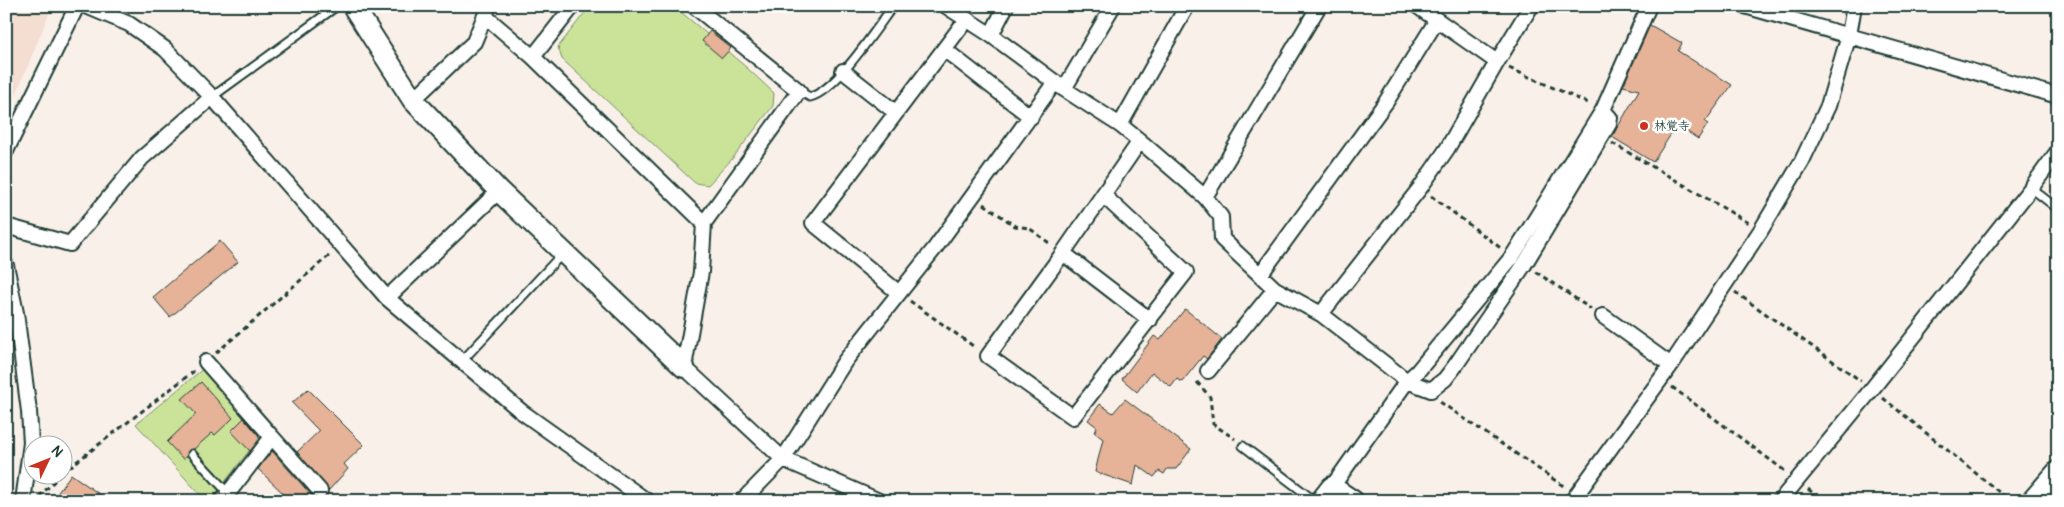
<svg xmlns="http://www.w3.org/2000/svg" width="2064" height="507" viewBox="0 0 2064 507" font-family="Pangolin,'Klee One',sans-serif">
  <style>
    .built { fill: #f4ddd1 }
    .green { fill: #cbe399; stroke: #759066 }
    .building { fill: #e6b298; stroke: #1f3d34 }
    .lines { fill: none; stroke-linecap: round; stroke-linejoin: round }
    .lane-casing { stroke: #1f3d34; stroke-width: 11 }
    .street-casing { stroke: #1f3d34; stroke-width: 18 }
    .secondary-casing { stroke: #1f3d34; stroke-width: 24 }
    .path { stroke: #1f3d34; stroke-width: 3; stroke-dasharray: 5 4; stroke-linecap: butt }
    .lane { stroke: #fff; stroke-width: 7 }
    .street { stroke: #fff; stroke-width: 14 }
    .secondary { stroke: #fff; stroke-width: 20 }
    .poi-dot { fill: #c8321e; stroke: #fff; stroke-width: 2 }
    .labels { text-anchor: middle; stroke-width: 5; stroke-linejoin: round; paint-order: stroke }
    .poi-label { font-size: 12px; font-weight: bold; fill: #1f3d34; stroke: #fff; text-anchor: start }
  </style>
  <rect width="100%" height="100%" fill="#faf0ea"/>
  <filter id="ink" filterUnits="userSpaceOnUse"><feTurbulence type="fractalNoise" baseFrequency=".02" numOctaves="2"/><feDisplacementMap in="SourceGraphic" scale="10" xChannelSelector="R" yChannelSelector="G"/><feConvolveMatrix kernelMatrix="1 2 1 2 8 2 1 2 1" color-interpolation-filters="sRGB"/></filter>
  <g filter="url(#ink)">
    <path class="built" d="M6,6H45L51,9L6,119Z"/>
    <path class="green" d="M590,6H674L747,68L774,93L773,106L732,159L708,185L695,183L562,59L558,47Z
      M204,368L262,434L210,501H206L136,424Z"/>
    <path class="building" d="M1650,25L1682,43L1678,51L1732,85L1705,122L1708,124L1698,139L1677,125L1653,162L1612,137L1639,90L1623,86Z
      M710,31L731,48L722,58L702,41Z
      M220,241L238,262L170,317L153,297Z
      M1185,309L1222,339L1207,359L1203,356L1182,382L1177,379L1171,387L1152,372L1137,392L1122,379L1154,336L1160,340Z
      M201,382L233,418L215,435L212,433L194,449L189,450L187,456L183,459L167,442L196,414L182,399Z
      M308,389L364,445L344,464L348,469L329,490L297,452L319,431L292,403Z
      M1125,399L1191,449L1176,469H1167L1164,474L1159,471L1154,477L1137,465L1133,485L1095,472L1103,439L1094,432L1097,427L1088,420L1100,404L1113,413Z
      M244,418L259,436L258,437L260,439L250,451L231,431Z
      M272,451L313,497L319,499L318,501H291L258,469Z
      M71,474L109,501H52Z"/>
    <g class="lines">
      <defs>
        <path id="lane" d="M799,91L810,97C836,91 876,29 893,6
          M212,97L337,6
          M2031,188L2058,209
          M462,361L563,253
          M1243,446L1315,501
          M192,454L228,493"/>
        <path id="street" d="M86,6L129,24L165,49L212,97L387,298L522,412L647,501
          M573,6L533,57L704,223
          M694,6L799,91L704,223L701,272L684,367L783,459L879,501
          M946,6L991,35L1064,89L1120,125L1140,141L1205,197L1221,217L1222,239L1275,289L1321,314L1407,381L1431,390L1445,379L1455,366L1524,265L1609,124L1610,118L1603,110
          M1417,6L1497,62L1531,6
          M1745,6L2058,96
          M485,16L533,57
          M991,35L1006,6
          M945,50L1031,117
          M843,71L895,112
          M1064,89L1113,6
          M413,100L474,42L489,6
          M1120,125L1187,6
          M6,151L77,6
          M1103,195L1186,272L1073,417L988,356L1063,253L1140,141
          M1205,197L1319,6
          M6,226L70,244L142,158L212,97
          M1063,253L1150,320
          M6,265L16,313L29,411L31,443L23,501
          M1260,275L1386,102L1437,20
          M899,293L813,223L966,20
          M387,298L499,191
          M1321,314L1420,188L1447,149L1497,62
          M1603,316L1671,365
          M206,362L272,437
          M1208,371L1275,289
          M1332,487L1407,381L1417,372L1512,257L1603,110L1649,6
          M222,501L272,437L320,491
          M742,501L783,459L845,361L935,248L1055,82
          M1572,501L1671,365L1761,230L1802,161L1828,106L1849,35L1854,6
          M1780,501L1872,389L2031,188L2058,151"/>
        <path id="secondary" d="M353,6L413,100L499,191L684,367
          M1321,501L1332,487L1353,501
          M2032,501L2058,471"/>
      </defs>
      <use href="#lane" class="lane-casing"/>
      <use href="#street" class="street-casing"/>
      <use href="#secondary" class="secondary-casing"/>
      <path class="path" d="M1509,68L1590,104
        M1612,143L1749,223
        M1431,196L1502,249
        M984,204L1015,226L1029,228L1052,245
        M1536,272L1591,309
        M1735,292L1861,381
        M910,301L976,348
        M216,353L331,254
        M1197,382L1210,397L1213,424L1235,439
        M1672,387L1785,471
        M1883,398L2010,501
        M1440,402L1565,487
        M62,473L194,371
        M1808,489L1823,501
        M39,497L61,474"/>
      <use href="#lane" class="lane"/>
      <use href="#street" class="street"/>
      <use href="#secondary" class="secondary"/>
    </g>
  </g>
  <circle class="poi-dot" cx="1644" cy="126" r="5"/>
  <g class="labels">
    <g class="poi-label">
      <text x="1654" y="130">林覚寺</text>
    </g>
  </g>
  <rect width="2064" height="507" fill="none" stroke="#fff" stroke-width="25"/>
  <rect x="12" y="12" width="2039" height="482" fill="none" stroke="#1f3d34" stroke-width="2" filter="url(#ink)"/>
  <g transform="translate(48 460) rotate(47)"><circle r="24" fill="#ffffff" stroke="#a5b1ae"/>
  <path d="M0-4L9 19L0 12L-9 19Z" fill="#c8321e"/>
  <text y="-8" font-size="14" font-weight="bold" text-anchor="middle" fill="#1f3d34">N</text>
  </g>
</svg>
